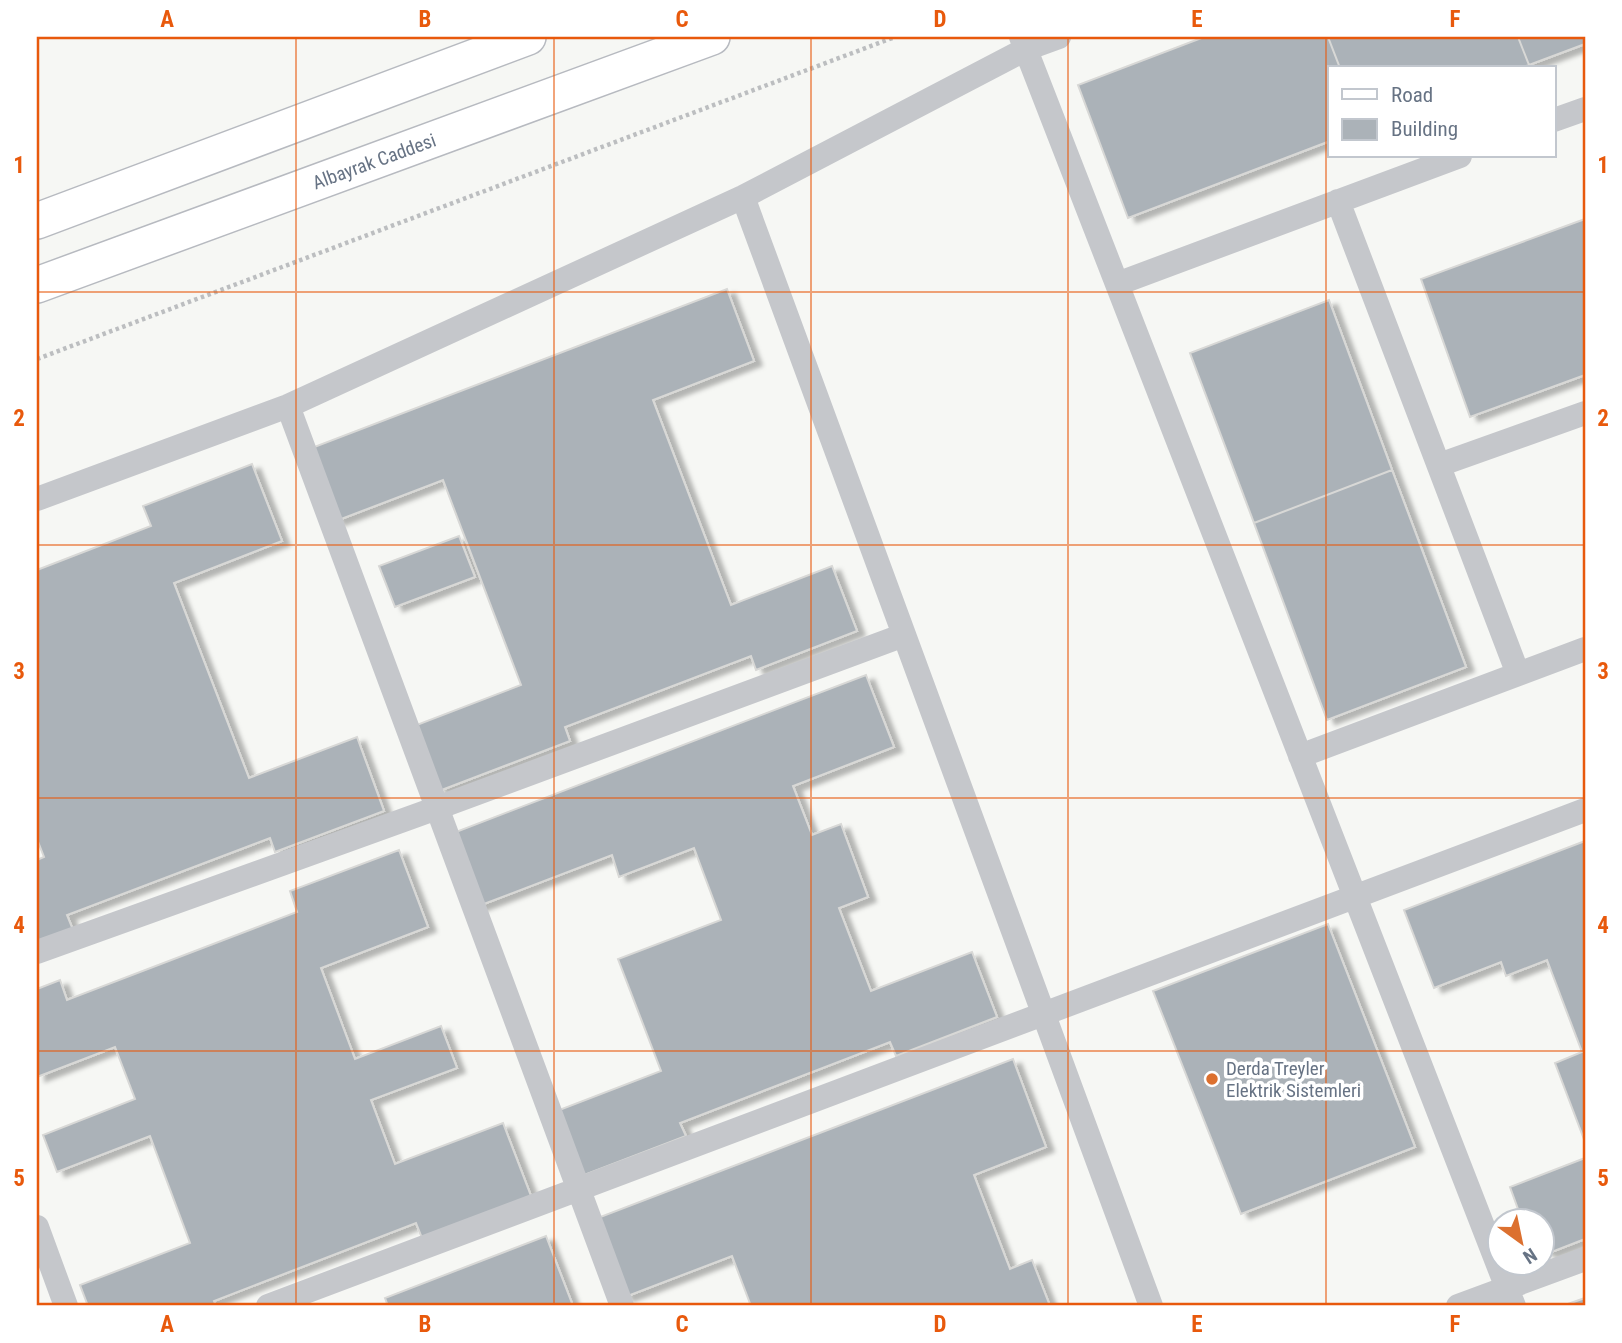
<svg xmlns="http://www.w3.org/2000/svg" width="1622" height="1343" viewBox="0 0 1622 1343" font-family="'Roboto Condensed',sans-serif">
  <style>
    .building { fill: #abb2b8; stroke: #d8d8d6; stroke-width: 2; filter: url(#shadow) }
    .lines { fill: none; stroke-linecap: round; stroke-linejoin: round }
    .secondary-casing { stroke: #b7bac0; stroke-width: 38 }
    .path { stroke: #bcbec0; stroke-width: 4.5; stroke-dasharray: 3.5 3.5; stroke-linecap: butt }
    .street { stroke: #c5c7cb; stroke-width: 24 }
    .secondary { stroke: #fff; stroke-width: 35 }
    .grid { fill: none; stroke: #e8590c; stroke-width: 2; stroke-opacity: 0.55 }
    .poi-dot { fill: #dc702f; stroke: #fff; stroke-width: 2.5 }
    .labels { text-anchor: middle; stroke-width: 7; stroke-linejoin: round; paint-order: stroke }
    .street-label { font-size: 19px; fill: #677384; stroke: #fff }
    .poi-label { font-size: 19px; fill: #677384; stroke: #fff; text-anchor: start }
    .neatline { fill: none; stroke: #e8590c; stroke-width: 2.5 }
    .grid-label { font-size: 23px; text-anchor: middle; font-weight: bold; fill: #e8590c }
  </style>
  <defs>
    <filter id="shadow"><feDropShadow dx="8" dy="4.5" stdDeviation="2" flood-color="#0004"/></filter>
  </defs>
  <rect width="100%" height="100%" fill="#f6f7f4"/>
  <path class="building" d="M1204,37H1328L1340,68H1330V141L1128,218L1078,85Z
    M1328,37H1518L1529,65L1521,68H1340Z
    M1518,37H1585V44L1529,65Z
    M1585,219V375L1470,417L1421,279Z
    M727,289L754,361L653,400L731,605L832,566L857,631L756,670L751,656L565,727L570,741L439,791L414,726L521,685L443,480L336,521L309,449Z
    M1329,300L1392,470L1254,523L1190,353Z
    M252,464L282,541L174,583L249,778L357,737L384,811L275,852L270,838L67,915L73,930L37,944V860L44,857L37,839V570L151,526L143,506Z
    M1392,470L1466,667L1327,720L1254,523Z
    M459,536L475,577L395,607L379,566Z
    M866,675L894,747L793,786L812,835L841,824L868,897L839,908L871,991L972,952L997,1017L896,1056L890,1042L680,1123L686,1136L579,1177L554,1112L661,1071L618,959L721,920L694,848L619,877L612,855L476,907L448,835Z
    M1585,841V1142L1555,1063L1582,1052L1547,960L1506,976L1501,962L1434,988L1404,910Z
    M399,850L428,927L321,968L355,1059L441,1026L457,1068L371,1100L395,1164L503,1123L531,1196L422,1238L416,1223L214,1301L216,1306H88L80,1285L190,1243L150,1136L57,1172L43,1135L135,1099L115,1047L37,1077V989L60,980L67,1000L297,912L290,891Z
    M1328,924L1415,1147L1241,1214L1153,991Z
    M1013,1059L1046,1147L974,1175L1010,1269L1032,1260L1050,1306H751L732,1256L625,1297L595,1219Z
    M1585,1158V1239L1549,1253L1542,1249V1220H1522L1510,1187Z
    M546,1236L573,1306H388L385,1298Z
    M1585,1298V1306H1562Z"/>
  <g class="lines">
    <defs>
      <path id="secondary" d="M37,221L528,37
        M37,285L712,37"/>
    </defs>
    <use href="#secondary" class="secondary-casing"/>
    <path class="path" d="M37,359L895,37"/>
    <path class="street" d="M1021,37L1514,1306
      M1554,120L1585,109
      M743,197L1151,1306
      M1338,201L1518,674
      M1117,284L1460,156
      M288,406L622,1306
      M1439,465L1585,413
      M37,499L288,406L743,197L1026,49L1059,37
      M1300,756L1585,649
      M37,952L437,808L904,635
      M37,1227L66,1306
      M268,1306L1585,810
      M1458,1306L1585,1259"/>
    <use href="#secondary" class="secondary"/>
  </g>
  <path class="grid" d="M296,37V1306M554,37V1306M811,37V1306M1068,37V1306M1326,37V1306M37,292H1585M37,545H1585M37,798H1585M37,1051H1585"/>
  <circle class="poi-dot" cx="1212" cy="1079" r="7"/>
  <g class="labels">
    <g class="street-label">
      <text transform="translate(374 161) rotate(-20)" y="7">Albayrak Caddesi</text>
    </g>
    <g class="poi-label">
      <text x="1226" y="1075">Derda Treyler<tspan x="1226" dy="22">Elektrik Sistemleri</tspan></text>
    </g>
  </g>
  <rect width="1622" height="1343" fill="none" stroke="#ffffff" stroke-width="77"/>
  <rect x="1328" y="66" width="228" height="91" fill="#ffffff" stroke="#c2c7ce" stroke-width="2"/>
  <rect x="1342" y="89" width="35" height="10" fill="#ffffff" stroke="#c2c7ce" stroke-width="2"/>
  <text x="1391" y="102" font-size="21" fill="#677384">Road</text>
  <rect x="1342" y="119" width="35" height="21" fill="#abb2b8" stroke="#c2c7ce" stroke-width="2"/>
  <text x="1391" y="136" font-size="21" fill="#677384">Building</text>
  <g transform="translate(1521 1242) rotate(147)"><circle r="33" fill="#ffffff" stroke="#c2c7ce" stroke-width="2"/>
  <path d="M0-5L12 26L0 18L-12 26Z" fill="#dc702f"/>
  <text y="-10" font-size="19" font-weight="bold" text-anchor="middle" fill="#677384">N</text>
  </g>
  <rect x="38" y="38" width="1546" height="1266" class="neatline"/>
  <g class="grid-label">
    <text x="167" y="27">A</text>
    <text x="425" y="27">B</text>
    <text x="682" y="27">C</text>
    <text x="940" y="27">D</text>
    <text x="1197" y="27">E</text>
    <text x="1455" y="27">F</text>
    <text x="19" y="173">1</text>
    <text x="1603" y="173">1</text>
    <text x="19" y="426">2</text>
    <text x="1603" y="426">2</text>
    <text x="19" y="679">3</text>
    <text x="1603" y="679">3</text>
    <text x="19" y="933">4</text>
    <text x="1603" y="933">4</text>
    <text x="19" y="1186">5</text>
    <text x="1603" y="1186">5</text>
    <text x="167" y="1332">A</text>
    <text x="425" y="1332">B</text>
    <text x="682" y="1332">C</text>
    <text x="940" y="1332">D</text>
    <text x="1197" y="1332">E</text>
    <text x="1455" y="1332">F</text>
  </g>
</svg>
